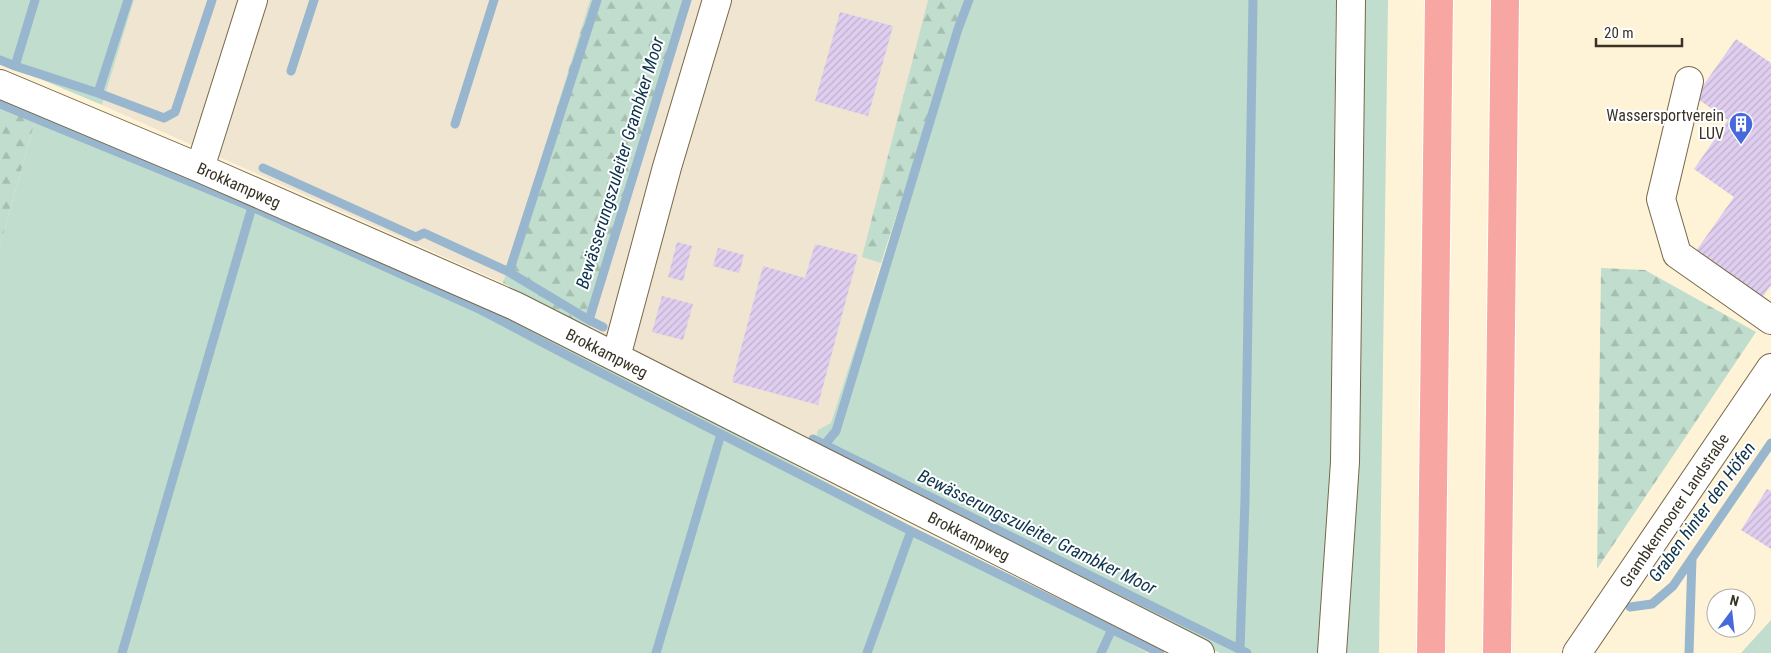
<svg xmlns="http://www.w3.org/2000/svg" width="1771" height="653" viewBox="0 0 1771 653" font-family="'Roboto Condensed',sans-serif">
  <style>
    .industrial { fill: #efe5d0 }
    .green { fill: #c0ddcd }
    .forest { fill: url(#forest-firs) }
    .lines { fill: none; stroke-linecap: round; stroke-linejoin: round }
    .stream { stroke: #98b6ce; stroke-width: 9 }
    .building { fill: url(#building-hatch) }
    .minor-casing { stroke: #766849; stroke-width: 30 }
    .highway-casing { stroke: #fff; stroke-width: 30 }
    .minor { stroke: #fff; stroke-width: 28 }
    .highway { stroke: #f8a6a1; stroke-width: 28 }
    .labels { text-anchor: middle; stroke-width: 4; stroke-linejoin: round; paint-order: stroke }
    .poi-label { font-size: 16px; fill: #393325; stroke: #fff; text-anchor: end }
    .street-label { font-size: 16px; fill: #393325; stroke: #fff }
    .water-label { font-size: 18px; font-style: italic; fill: #0d334d; stroke: #fff }
  </style>
  <defs>
    <pattern id="forest-firs" width="22" height="20" patternUnits="userSpaceOnUse" patternTransform="scale(1.25)"><rect width="22" height="20" fill="#c0ddcd"/><path d="M5 1l3.5 6h-7zM16 11l3.5 6h-7z" fill="#a6beb0"/></pattern>
    <pattern id="building-hatch" width="6" height="6" patternUnits="userSpaceOnUse" patternTransform="scale(1.25)"><rect width="6" height="6" fill="#dfceef"/><path d="M-1 1l2-2M0 6l6-6M5 7l2-2" fill="none" stroke="#c0b1cd"/></pattern>
  </defs>
  <rect width="100%" height="100%" fill="#fff3d7"/>
  <path class="industrial" d="M134,0H590L503,283L102,105Z
    M690,0H928L863,257L881,263L831,424L813,450L589,330Z"/>
  <path class="green" d="M0,0H134L102,105L0,62Z
    M974,0H1336L1330,479L1321,653H1220L813,450L818,430L831,423L940,81Z
    M1359,0H1388L1379,653H1343Z
    M35,121L524,321L1148,653H0V246Z
    M1771,620V653H1741Z"/>
  <path class="forest" d="M590,0H690L589,330L503,283Z
    M928,0H974L940,81L881,263L862,257Z
    M0,106L35,121L0,246Z
    M1601,268L1645,270L1756,332L1597,569Z"/>
  <g class="lines">
    <path class="stream" d="M0,60L15,66L98,93L164,118L175,112L212,0
      M15,66L35,0
      M291,71L314,0
      M98,93L128,0
      M0,104L252,207L481,310L576,360L911,531L1160,653
      M455,124L494,0
      M263,168L416,237L424,233L509,272L589,320
      M509,272L597,0
      M603,327L589,320L687,0
      M813,439L1247,653
      M825,444L836,431L958,29L969,0
      M1630,607L1652,604L1673,586L1771,443
      M1240,649L1245,500L1253,0
      M122,653L252,207
      M656,653L721,434
      M867,653L911,531
      M1101,653L1112,629
      M1689,653L1692,558"/>
  </g>
  <path class="building" d="M840,12L893,26L868,116L815,101Z
    M1736,39L1771,63V285L1762,298L1696,251L1734,197L1694,169L1728,120L1695,97Z
    M677,242L692,246L683,281L668,277Z
    M815,244L858,255L818,405L732,382L763,266L805,278Z
    M718,248L744,255L739,273L713,266Z
    M662,296L693,304L683,340L652,332Z
    M1767,489L1771,491V549L1741,530Z"/>
  <g class="lines">
    <defs>
      <path id="minor" d="M1689,81L1661,199L1677,254L1771,320
        M0,84L200,168L515,306L1200,653
        M200,168L253,0
        M616,357L667,167L717,0
        M1332,653L1345,462L1351,0
        M1577,653L1771,368"/>
      <path id="highway" d="M1431,653L1439,0
        M1497,653L1505,0"/>
    </defs>
    <use href="#minor" class="minor-casing"/>
    <use href="#highway" class="highway-casing"/>
    <use href="#minor" class="minor"/>
    <use href="#highway" class="highway"/>
  </g>
  <defs>
    <symbol id="building-pin" viewBox="-11 -11 22 30"><path d="M0 17L-7.5 6A9.5 9.5 0 1 1 7.5 6Z" fill="#4769dc" stroke="#fff"/><path d="M-4-6H4V6H1V3H-1V6H-4ZM-2.5-4.3h1.7v1.8h-1.7ZM.8-4.3h1.7v1.8H.8ZM-2.5-1h1.7V.8h-1.7ZM.8-1h1.7V.8H.8Z" fill="#fff"/></symbol>
  </defs>
  <g fill-rule="evenodd">
    <use href="#building-pin" x="1727" y="110" width="28" height="38"/>
  </g>
  <g class="labels">
    <g class="poi-label">
      <text x="1724" y="121">Wassersportverein<tspan x="1724" dy="18">LUV</tspan></text>
    </g>
    <g class="street-label">
      <text transform="translate(239 185) rotate(24)" y="6">Brokkampweg</text>
      <text transform="translate(607 353) rotate(27)" y="6">Brokkampweg</text>
      <text transform="translate(1674 510) rotate(-56)" y="6">Grambkermoorer Landstraße</text>
      <text transform="translate(969 536) rotate(27)" y="6">Brokkampweg</text>
    </g>
    <g class="water-label">
      <text transform="translate(620 163) rotate(-73)" y="6">Bewässerungszuleiter Grambker Moor</text>
      <text transform="translate(1702 512) rotate(-54)" y="6">Graben hinter den Höfen</text>
      <text transform="translate(1037 532) rotate(26)" y="6">Bewässerungszuleiter Grambker Moor</text>
    </g>
  </g>
  <g transform="translate(1731 613) rotate(15)"><circle r="24" fill="#ffffff" stroke="#b0ada8"/>
  <path d="M0-4L9 19L0 12L-9 19Z" fill="#4769dc"/>
  <text y="-8" font-size="14" font-weight="bold" text-anchor="middle" fill="#393325">N</text>
  </g>
  <path d="M1596 38v8h86v-8" fill="none" stroke="#393325" stroke-width="2.5"/>
  <text x="1604" y="38" font-size="15" fill="#393325" stroke="#ffffff" stroke-width="4" paint-order="stroke">20 m</text>
</svg>
